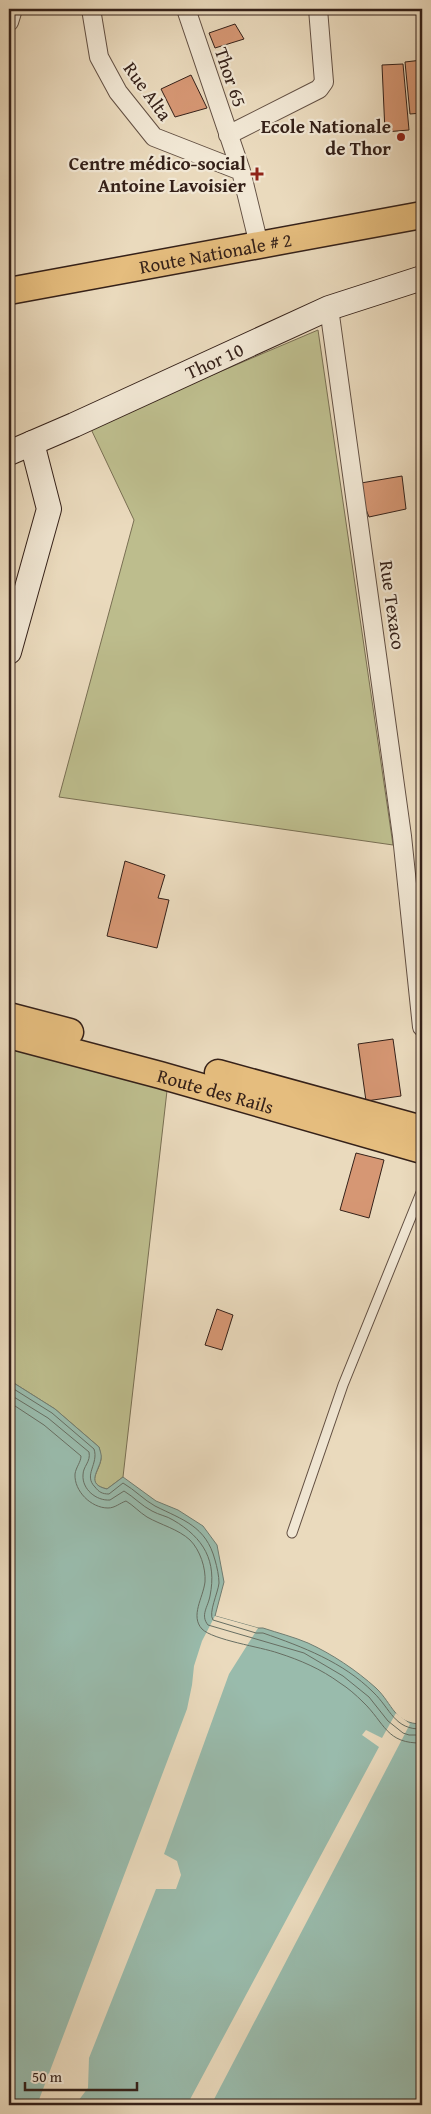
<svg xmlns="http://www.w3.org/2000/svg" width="431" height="2114" viewBox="0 0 431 2114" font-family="'Gentium Book Plus',serif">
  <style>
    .green { fill: #bdbd8d; stroke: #796f53 }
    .water { fill: #99bbac; stroke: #717d71 }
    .pier { fill: #eadabd }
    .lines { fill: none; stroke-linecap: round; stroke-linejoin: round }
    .shore { stroke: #676e62; stroke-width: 1 }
    .building { fill: #d69774; stroke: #352119 }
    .lane-casing { stroke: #624f42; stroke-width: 11 }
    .street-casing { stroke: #624f42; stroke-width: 20 }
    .secondary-casing { stroke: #352119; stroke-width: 26 }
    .primary-casing { stroke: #352119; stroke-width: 29 }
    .lane { stroke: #f1e7d4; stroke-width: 9 }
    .street { stroke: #f1e7d4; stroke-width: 18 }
    .secondary { stroke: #f1e7d4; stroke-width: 24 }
    .primary { stroke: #e5bd7e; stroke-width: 26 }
    .poi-dot { fill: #8f2418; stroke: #f1e7d4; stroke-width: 2 }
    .labels { text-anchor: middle; stroke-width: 4.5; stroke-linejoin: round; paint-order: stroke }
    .street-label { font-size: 19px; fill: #352119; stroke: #f1e7d4 }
    .poi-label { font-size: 19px; font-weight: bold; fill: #352119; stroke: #f1e7d4; text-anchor: end }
  </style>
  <rect width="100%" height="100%" fill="#eadabd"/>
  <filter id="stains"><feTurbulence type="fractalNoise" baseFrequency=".004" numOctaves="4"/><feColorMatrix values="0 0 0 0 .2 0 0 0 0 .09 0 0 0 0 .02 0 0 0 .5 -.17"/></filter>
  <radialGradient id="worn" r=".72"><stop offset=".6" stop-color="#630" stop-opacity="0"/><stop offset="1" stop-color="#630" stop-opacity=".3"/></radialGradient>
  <path class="green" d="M318,330L393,845L59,797L134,520L90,427Z
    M9,1049L168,1082L123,1477L107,1489C84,1484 100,1471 101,1459C101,1456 100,1451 99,1447L55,1409L9,1380Z"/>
  <path class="water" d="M9,1380L55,1409L99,1447C100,1451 102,1455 101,1459C99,1471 85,1484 107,1489L123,1477L156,1501L178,1510L203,1526L217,1545L224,1582L215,1616L258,1628H263C278,1633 294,1637 308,1643C332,1654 356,1670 376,1688C393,1704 394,1724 422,1724V2105H9Z"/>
  <path class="pier" d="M215,1616L258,1628L229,1674L164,1854L177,1861L181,1875L176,1889H156L89,2058L88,2088L75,2105H37L187,1709L192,1685L194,1666L202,1641Z
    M396,1713L410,1724L211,2105H187L379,1747L362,1735L366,1730L382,1738Z"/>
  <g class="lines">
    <path class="shore" d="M9,1386L52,1413L94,1449C99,1464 83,1475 95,1487C99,1492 102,1494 109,1494L123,1483C135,1490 144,1500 155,1506C183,1520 206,1526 215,1560C217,1567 219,1576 219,1583C218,1593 208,1613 213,1620L256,1633H263C303,1647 343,1662 373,1692C391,1709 394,1730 422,1729
      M9,1394L48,1418L89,1452C91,1462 83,1466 83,1475C82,1489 96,1501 110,1500L124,1491C134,1497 142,1506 152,1511C159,1515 167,1516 173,1520C204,1538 217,1561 210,1596C208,1607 200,1615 208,1625L304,1653L343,1676L369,1697L388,1721L403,1733L409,1735H422
      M9,1402L44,1425L81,1456C81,1462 76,1467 75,1474C74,1491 91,1508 108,1508C115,1508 120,1503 126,1501C133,1505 139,1512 147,1517C161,1525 178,1529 190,1540C200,1550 206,1568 205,1582C203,1598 190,1616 202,1629C213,1640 261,1647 278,1653C300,1660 321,1669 340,1683C348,1688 356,1695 363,1702C385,1723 386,1744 422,1743"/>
  </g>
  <path class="building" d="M235,24L244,39L215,48L209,33Z
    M422,60V113L410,114L405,62Z
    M403,64L409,130L385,132L382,65Z
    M191,75L207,108L175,117L161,89Z
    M402,476L406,509L369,517L363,502L361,483Z
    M125,861L165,875L158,898L169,900L157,948L107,936Z
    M393,1039L401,1096L366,1101L358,1044Z
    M356,1153L384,1160L369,1218L340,1210Z
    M217,1309L233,1315L222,1350L205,1345Z"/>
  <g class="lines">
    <defs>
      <path id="lane" d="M292,1533L343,1385L422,1190"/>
      <path id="street" d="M91,9L99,57L118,92L154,137L241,171
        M186,9L241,171L259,245
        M9,22L13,9
        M228,135L319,89L324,82L318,9
        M329,308L402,836L422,1027"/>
      <g id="secondary">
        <path id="s1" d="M9,453L74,425L329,308L422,278"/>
        <path d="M9,652L49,509L32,443"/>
      </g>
      <g id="primary">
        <path id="s2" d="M9,291L422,215"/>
        <path d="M9,1016L70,1032"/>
        <path id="s3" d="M9,1035L160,1075L422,1150"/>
        <path d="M218,1073L422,1129"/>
      </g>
    </defs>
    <use href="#lane" class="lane-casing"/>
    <use href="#street" class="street-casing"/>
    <use href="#secondary" class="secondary-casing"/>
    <use href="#primary" class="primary-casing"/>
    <use href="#lane" class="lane"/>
    <use href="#street" class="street"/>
    <use href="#secondary" class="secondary"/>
    <use href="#primary" class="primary"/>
  </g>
  <g class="poi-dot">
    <circle cx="401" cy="137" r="5"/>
    <path d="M254.5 166.5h5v5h5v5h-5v5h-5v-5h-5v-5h5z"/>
  </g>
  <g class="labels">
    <g class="street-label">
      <text transform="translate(231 77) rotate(71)" y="7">Thor 65</text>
      <text transform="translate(148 91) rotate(54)" y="7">Rue Alta</text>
      <text dy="7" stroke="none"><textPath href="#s2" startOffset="210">Route Nationale # 2</textPath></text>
      <text dy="7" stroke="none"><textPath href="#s1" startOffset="225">Thor 10</textPath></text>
      <text transform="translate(393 605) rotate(82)" y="7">Rue Texaco</text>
      <text dy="7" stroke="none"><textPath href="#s3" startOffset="214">Route des Rails</textPath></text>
    </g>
    <g class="poi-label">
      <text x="391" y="133">Ecole Nationale<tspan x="391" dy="22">de Thor</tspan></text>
      <text x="246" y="170">Centre médico-social<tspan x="246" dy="22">Antoine Lavoisier</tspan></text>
    </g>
  </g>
  <rect width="431" height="2114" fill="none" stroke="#eadabd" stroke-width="30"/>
  <rect x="10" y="10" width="411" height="2094" fill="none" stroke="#352119" stroke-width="2.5"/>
  <rect x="15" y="15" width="401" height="2084" fill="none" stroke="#352119"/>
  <path d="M25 2082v8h112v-8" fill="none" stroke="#352119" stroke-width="2.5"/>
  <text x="32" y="2082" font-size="15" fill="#352119" stroke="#f1e7d4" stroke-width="4" paint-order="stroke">50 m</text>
  <rect width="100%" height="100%" filter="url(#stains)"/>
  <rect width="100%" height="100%" fill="url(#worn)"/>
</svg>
